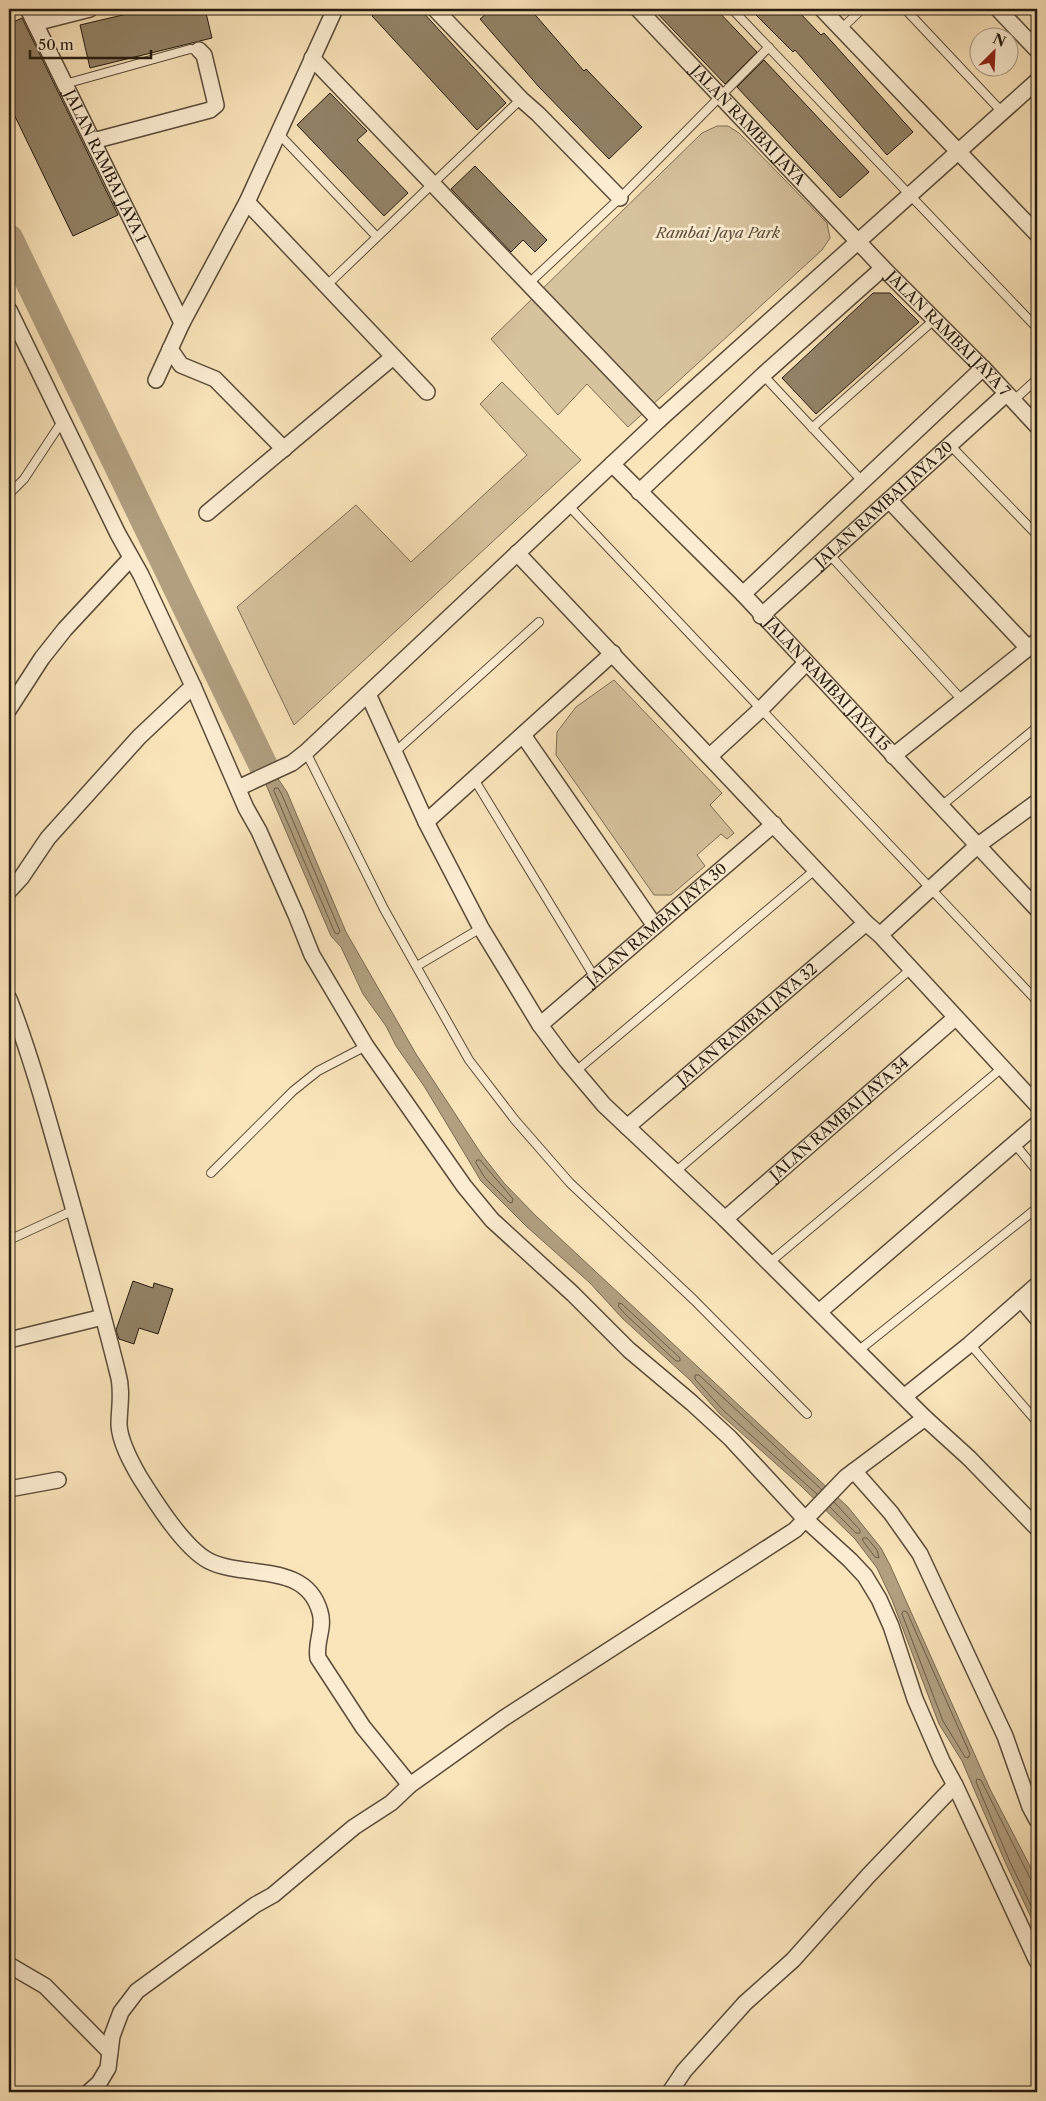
<svg xmlns="http://www.w3.org/2000/svg" width="1046" height="2101" viewBox="0 0 1046 2101" font-family="'Libre Caslon Text',serif">
  <style>
    .green { fill: #d6c29d; stroke: #7d6e56 }
    .water { fill: #b19f80; stroke: #796a53 }
    .lines { fill: none; stroke-linecap: round; stroke-linejoin: round }
    .shore { stroke: #6a5c48; stroke-width: 1 }
    .river { stroke: #b19f80; stroke-width: 29 }
    .building { fill: #938368; stroke: #241a0f }
    .service-casing { stroke: #5a4c3a; stroke-width: 10 }
    .minor-casing { stroke: #5a4c3a; stroke-width: 18 }
    .service { stroke: #fcedd2; stroke-width: 8 }
    .minor { stroke: #fcedd2; stroke-width: 15 }
    .labels { text-anchor: middle; stroke-width: 5; stroke-linejoin: round; paint-order: stroke }
    .street-label { font-size: 15px; fill: #241a0f; stroke: #fcedd2 }
    .park-label { font-size: 15px; font-style: italic; fill: #594c3a; stroke: #fcedd2 }
  </style>
  <rect width="100%" height="100%" fill="#fae4ba"/>
  <filter id="stains"><feTurbulence type="fractalNoise" baseFrequency=".004" numOctaves="4"/><feColorMatrix values="0 0 0 0 .2 0 0 0 0 .09 0 0 0 0 .02 0 0 0 .5 -.17"/></filter>
  <radialGradient id="worn" r=".72"><stop offset=".6" stop-color="#630" stop-opacity="0"/><stop offset="1" stop-color="#630" stop-opacity=".3"/></radialGradient>
  <path class="green" d="M717,126H728L739,133L827,223L830,238L822,250L628,427L587,384L558,415L491,339L702,133Z
    M502,382L581,460L294,725L237,607L356,505L411,562L527,455L480,404Z
    M614,680L722,793L710,805L734,833L727,839L721,834L697,855L705,866L671,895H654L556,755L557,732L576,707Z"/>
  <path class="water" d="M258,749L287,792L346,932L416,1054L482,1155L504,1183L535,1215L848,1507L881,1548L890,1565L990,1789L1032,1870L1037,1884V1930L1006,1864L962,1761L939,1724L892,1600L877,1568L855,1539L801,1486L720,1414L690,1380L622,1318L590,1283L526,1226L481,1181L424,1086L396,1046L386,1026L363,994L341,947L331,936L252,752Z"/>
  <g class="lines">
    <path class="shore" d="M275,788H278L282,795L340,931L338,934L335,933L274,791Z
      M477,1160H480L513,1199L512,1203L509,1202L485,1178L476,1163Z
      M619,1303L622,1304L680,1358V1361H676L626,1315L619,1307Z
      M817,1494L724,1411L695,1379V1375H699L822,1490
      M830,1507L856,1533H860V1530L834,1502
      M863,1538H867L877,1550L879,1558L875,1557L863,1541Z
      M904,1611L907,1612L970,1754L968,1758L965,1757L943,1721L902,1614Z
      M1037,1883L1031,1880L981,1780L977,1779L976,1782L1010,1862L1037,1918"/>
    <path class="river" d="M9,239L264,767"/>
  </g>
  <path class="building" d="M148,9H205L212,38L90,68L80,25Z
    M380,9H420L506,103L477,130L372,16Z
    M492,9H530L584,71L586,69L642,127L609,159L539,87L480,19Z
    M653,9H716L757,52L725,84Z
    M750,9H796L821,35L824,33L913,132L887,155L795,50L793,52Z
    M22,18L118,215L73,236L9,104V24Z
    M764,60L869,172L840,198L737,87Z
    M330,93L367,131L357,140L408,193L384,216L297,125Z
    M475,166L547,240L535,252L523,240L511,252L451,189Z
    M873,293H890L919,322L816,414L782,378Z
    M133,1281L153,1288L154,1283L173,1289L158,1334L139,1328L134,1344L119,1339L116,1330Z"/>
  <g class="lines">
    <defs>
      <path id="service" d="M732,9L1037,328
        M905,9L1003,113
        M841,29L862,9
        M65,84L190,49L199,50
        M278,133L377,237
        M527,285L620,198L769,47
        M326,286L521,99
        M763,375L863,482
        M1013,401L1037,379
        M812,428L934,320
        M950,445L1037,535
        M9,494L24,479L63,420
        M568,505L1037,1001
        M829,554L962,700
        M306,752L384,909L469,1060L515,1120L570,1183L694,1300L807,1414
        M395,752L539,622
        M474,779L595,978
        M940,807L1037,727
        M417,966L481,928
        M576,1071L816,869
        M1014,1143L1037,1171
        M211,1173L293,1091L318,1071L366,1046
        M674,1173L911,969
        M9,1240L74,1210
        M769,1263L1002,1068
        M970,1344L1037,1422
        M858,1351L1037,1208"/>
      <g id="minor">
        <path id="s1" d="M28,9L182,323"/>
        <path d="M435,9L521,99L538,114L620,198"/>
        <path id="s2" d="M638,9L883,268L983,368L1037,426"/>
        <path d="M822,9L1037,234"/>
        <path d="M998,9L1037,50"/>
        <path d="M35,23L90,9"/>
        <path d="M312,58L659,420"/>
        <path d="M93,141L210,110L216,105L204,55L199,50"/>
        <path d="M247,202L427,392"/>
        <path d="M9,310L118,534L141,575L193,686L246,808L259,831L296,915L312,955L366,1046L464,1186L492,1220L573,1294L629,1350L692,1403L730,1438L805,1519L850,1560L865,1576L879,1599L891,1626L915,1699L942,1761L955,1785L1037,1961"/>
        <path d="M170,349L181,365L215,379L284,449"/>
        <path d="M156,380L182,323L247,202L335,9"/>
        <path id="s3" d="M612,464L743,594L1037,909"/>
        <path d="M639,492L763,375L883,268"/>
        <path d="M889,500L1028,648"/>
        <path d="M207,513L393,357"/>
        <path d="M517,553L866,923L880,935L1037,1105"/>
        <path d="M743,594L983,368"/>
        <path id="s4" d="M761,616L1006,394"/>
        <path d="M368,694L426,822L481,928L540,1025L566,1060L604,1105L725,1219L925,1418L969,1458L1037,1528"/>
        <path d="M9,709L42,658L65,629L131,558"/>
        <path d="M523,735L655,926"/>
        <path d="M710,756L761,709L806,663"/>
        <path d="M893,756L1037,641"/>
        <path d="M238,788L292,763L306,752L659,420L1037,81"/>
        <path d="M426,822L613,653"/>
        <path d="M9,891L21,878L48,838L139,737L193,686"/>
        <path d="M880,935L977,846L1037,802"/>
        <path d="M9,999C29,1051 44,1104 59,1157C79,1229 100,1301 118,1374C123,1391 119,1408 119,1425C120,1442 131,1462 139,1476C154,1500 184,1548 209,1561C245,1579 306,1561 320,1612C325,1628 315,1642 318,1658L363,1727L410,1785"/>
        <path id="s5" d="M540,1025L774,824"/>
        <path id="s6" d="M627,1127L866,923"/>
        <path id="s7" d="M725,1219L955,1018"/>
        <path d="M1021,1299L1037,1318"/>
        <path d="M819,1312L1037,1124"/>
        <path d="M9,1340L103,1317"/>
        <path d="M905,1396L970,1344L1037,1285"/>
        <path d="M854,1471L891,1513L920,1554L1005,1736L1030,1807L1037,1820"/>
        <path d="M9,1489L58,1480"/>
        <path d="M9,1965L45,1986L110,2052"/>
        <path d="M89,2092L99,2083L108,2068L112,2036L121,2012L137,1991L255,1905L273,1895L354,1827L391,1803L410,1785L504,1718L795,1530L846,1477L925,1418"/>
        <path d="M670,2092L684,2071L745,2003L793,1960L868,1876L955,1785"/>
      </g>
    </defs>
    <use href="#service" class="service-casing"/>
    <use href="#minor" class="minor-casing"/>
    <use href="#service" class="service"/>
    <use href="#minor" class="minor"/>
  </g>
  <g class="labels">
    <g class="street-label">
      <text dy="5" stroke="none"><textPath href="#s2" startOffset="160">JALAN RAMBAI JAYA</textPath></text>
      <text dy="5" stroke="none"><textPath href="#s1" startOffset="175">JALAN RAMBAI JAYA 1</textPath></text>
      <text dy="5" stroke="none"><textPath href="#s2" startOffset="449">JALAN RAMBAI JAYA 7</textPath></text>
      <text dy="5" stroke="none"><textPath href="#s4" startOffset="166">JALAN RAMBAI JAYA 20</textPath></text>
      <text dy="5" stroke="none"><textPath href="#s3" startOffset="308">JALAN RAMBAI JAYA 15</textPath></text>
      <text dy="5" stroke="none"><textPath href="#s5" startOffset="154">JALAN RAMBAI JAYA 30</textPath></text>
      <text dy="5" stroke="none"><textPath href="#s6" startOffset="158">JALAN RAMBAI JAYA 32</textPath></text>
      <text dy="5" stroke="none"><textPath href="#s7" startOffset="152">JALAN RAMBAI JAYA 34</textPath></text>
    </g>
    <g class="park-label">
      <text x="718" y="238">Rambai Jaya Park</text>
    </g>
  </g>
  <rect width="1046" height="2101" fill="none" stroke="#fae4ba" stroke-width="30"/>
  <rect x="10" y="10" width="1026" height="2081" fill="none" stroke="#241a0f" stroke-width="2.5"/>
  <rect x="15" y="15" width="1016" height="2071" fill="none" stroke="#241a0f"/>
  <g transform="translate(994 52) rotate(24)"><circle r="24" fill="#fcedd2" stroke="#a69984"/>
  <path d="M0-4L9 19L0 12L-9 19Z" fill="#8f2418"/>
  <text y="-8" font-size="14" font-weight="bold" text-anchor="middle" fill="#241a0f">N</text>
  </g>
  <path d="M30 50v8h121v-8" fill="none" stroke="#241a0f" stroke-width="2.5"/>
  <text x="38" y="50" font-size="15" fill="#241a0f" stroke="#fcedd2" stroke-width="4" paint-order="stroke">50 m</text>
  <rect width="100%" height="100%" filter="url(#stains)"/>
  <rect width="100%" height="100%" fill="url(#worn)"/>
</svg>
